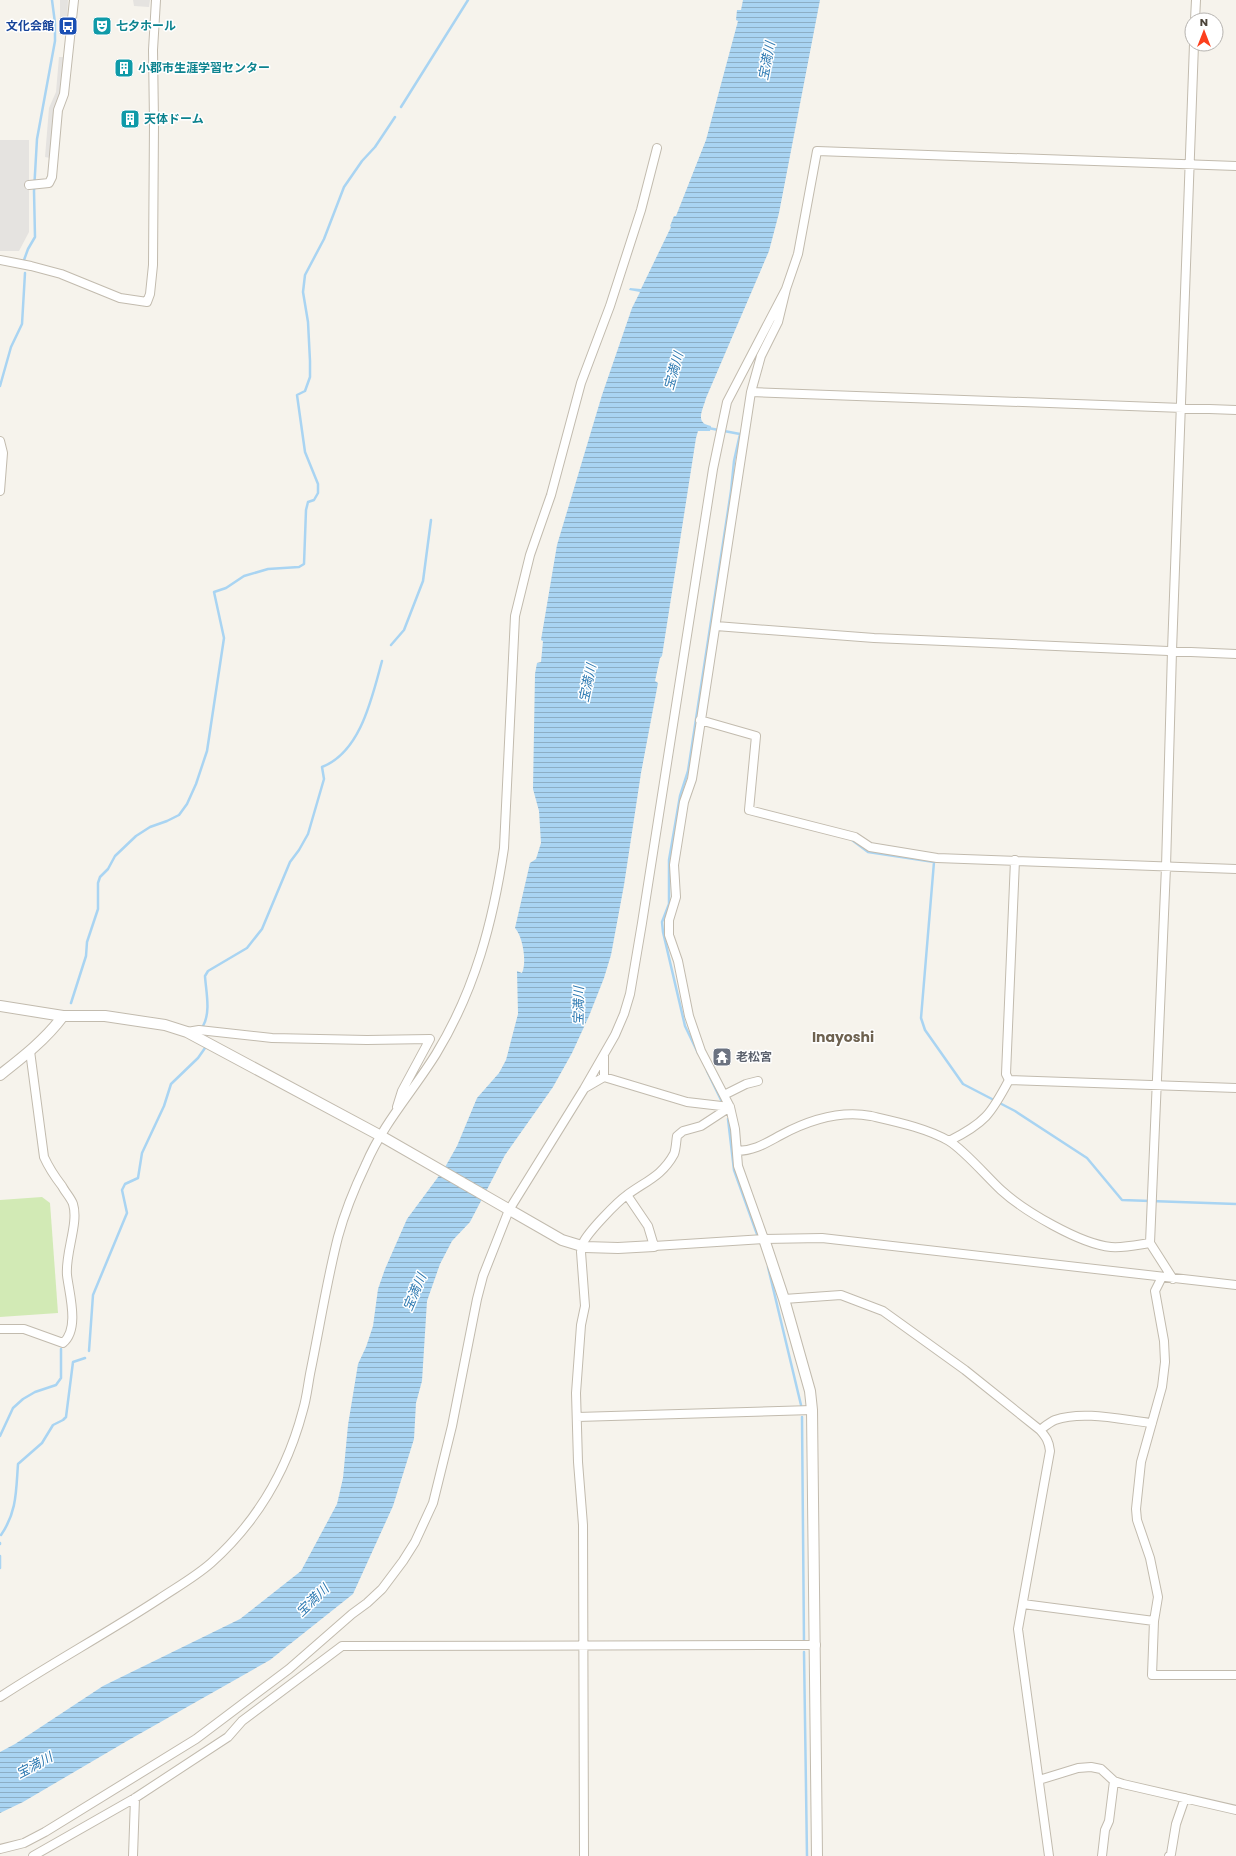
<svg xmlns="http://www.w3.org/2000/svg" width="1236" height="1856" viewBox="0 0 1236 1856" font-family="Poppins,'Noto Sans JP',sans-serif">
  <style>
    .pitch { fill: #d2eab5 }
    .parking { fill: #e5e3e0 }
    .water { fill: url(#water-rules) }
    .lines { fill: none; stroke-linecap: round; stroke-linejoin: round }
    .stream { stroke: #a9d4f2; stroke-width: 2.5 }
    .minor-casing { stroke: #c2bbae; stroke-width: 10 }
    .tertiary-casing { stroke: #c2bbae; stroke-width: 12 }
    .minor { stroke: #fff; stroke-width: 8 }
    .tertiary { stroke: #fff; stroke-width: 10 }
    .labels { text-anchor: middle; stroke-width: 3; stroke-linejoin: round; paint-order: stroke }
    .transit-label { font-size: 12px; font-weight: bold; fill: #164399; stroke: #fff; text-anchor: end }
    .culture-label { font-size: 12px; font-weight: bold; fill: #0d838f; stroke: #fff; text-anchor: start }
    .worship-label { font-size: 12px; font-weight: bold; fill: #5b616d; stroke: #fff; text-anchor: start }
    .water-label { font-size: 13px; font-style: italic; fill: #2e7ab2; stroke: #fff }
    .quarter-label { font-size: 14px; font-weight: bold; fill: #6e6250; stroke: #fff }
  </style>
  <defs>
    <pattern id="water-rules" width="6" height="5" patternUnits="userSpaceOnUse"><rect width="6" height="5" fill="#a9d4f2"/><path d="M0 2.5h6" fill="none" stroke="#8caec5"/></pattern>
  </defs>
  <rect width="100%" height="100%" fill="#f6f3ec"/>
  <path class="pitch" d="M42,1197L50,1203L58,1313L0,1317V1200Z"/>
  <path class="parking" d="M60,0H68L67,18H60Z
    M133,0H150L149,7L134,6Z
    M59,57H64L62,92L54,109L50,158L45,157L49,108L56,92Z
    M0,140H29V232L19,251H0Z"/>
  <path class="water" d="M743,0H820L779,213L769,251L706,398C703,410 694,423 711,426L710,431H698L696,438L662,656L660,658L655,681L658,683L641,773L624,885L611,955L604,978L589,1016L572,1053L553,1087L505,1155L470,1222L452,1241L440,1264L427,1301L422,1381L416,1403L414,1439L393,1506L353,1594L270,1660L127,1741L23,1802L0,1813V1752L15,1744L103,1686L240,1619L301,1571L337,1504L343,1478L348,1425L358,1364L366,1347L373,1326L378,1289L385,1269L407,1219L444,1169L457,1146L477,1098L499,1073L506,1060L518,1014L517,971L522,973C527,962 523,937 515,928L530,863L536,859L541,843L539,811L533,789L535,674L537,663L541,662L543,641L541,640L557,545L602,395L632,308L640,292L629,290L630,288L641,289L671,227L670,226L674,216H676L706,140L738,21L736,20L737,10H741Z"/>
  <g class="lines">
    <path class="stream" d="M401,107L468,0
      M24,260L28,249L35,237L34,191L37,139L55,41V23L52,0
      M0,386L11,347L22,324L25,273
      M391,645L404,630L423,581L431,520
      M852,840L868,852L934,862L921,1018L925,1030L963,1084L1015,1111L1087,1158L1122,1200L1236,1204
      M71,1003L86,956L87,942L98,909V883L100,877L108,869L115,856L136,836L150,827L167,821L179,815L187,804L196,784L207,751L224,638L214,592L226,588L244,576L268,569L299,567L304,564L306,510L308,502L314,500L318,493V484L305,452L297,395L305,391L310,377V361L308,322L303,292L305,275L324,239L344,187L362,161L375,147L395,117
      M203,1026C211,1012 206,992 205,976L208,971L247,948L262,929L290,862L299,850L308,834L324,779L322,767C361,752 372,697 382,661
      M698,1053L685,1026L663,932L662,922L669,904V860L680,796L688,771L731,491L734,461L740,434L708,428
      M707,1071L722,1102
      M728,1119L734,1170L758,1237
      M768,1267L801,1405
      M89,1351L93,1295L127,1213L122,1190L125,1184L138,1178L142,1153L164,1106L171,1084L198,1058L205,1048
      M802,1417L804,1643
      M0,1436L13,1408L23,1399L35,1392L56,1385L61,1378V1349
      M1,1535C17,1512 16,1491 18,1464L42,1443L53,1425L63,1420L66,1417L73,1362L85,1358
      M0,1544V1543
      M0,1556V1568
      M804,1652L807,1856"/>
    <defs>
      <path id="minor" d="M1195,20L1196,0
        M29,185L49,183L52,177L58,110L64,94L74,0
        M0,260L31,266L61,274L120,298L147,302L150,294L153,265L154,122L153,50L156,0
        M751,392L1236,410
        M0,441L3,453L0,491
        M716,626L874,638L1236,654
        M700,720L756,736L749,810L855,837L870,847L937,858L1236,869
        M187,1032L199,1030L272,1038L367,1040L430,1039L402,1091L397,1107
        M604,1077V1056
        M1009,1080L1006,1074L1015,860
        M585,1088L604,1077L687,1102L730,1107
        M724,1095L746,1084L758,1081
        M949,1141C985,1123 991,1114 1009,1080L1236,1088
        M737,1151C754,1151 766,1143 781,1135C809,1120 839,1110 871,1116C897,1122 926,1128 949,1141C964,1150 987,1177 1001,1190C1024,1211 1080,1244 1111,1247C1124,1248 1137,1245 1150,1243
        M627,1195L648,1226L654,1246L764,1239L822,1238L1236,1285
        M764,1239L738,1166L735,1129L730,1107L701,1051L689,1016L678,961L669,935V920L676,897L674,865L684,802L692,779L751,392L761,356L778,322L786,289L798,254L817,151L1236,166
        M583,1243C588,1232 617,1202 627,1195C646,1181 662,1176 674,1154C676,1149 676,1142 677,1136L683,1131L701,1126L730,1107
        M581,1252L585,1306L581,1325L576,1393L578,1462L583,1525L584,1856
        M1162,1277L1155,1291L1164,1341L1165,1362L1162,1387L1141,1462L1136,1509L1137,1520L1150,1558L1158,1597L1154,1621L1152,1675H1236
        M1173,1279L1150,1243L1166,867L1172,651L1194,44
        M784,1299L841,1295L883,1311L965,1370L1040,1430C1046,1437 1049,1441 1050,1451L1018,1629L1049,1856
        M0,1329H24L63,1343C80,1329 69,1293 67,1275C65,1253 79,1223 73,1204C71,1198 65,1192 62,1186C55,1177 49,1168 44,1157L30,1051
        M577,1417L812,1410
        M1040,1430C1044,1427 1050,1422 1055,1420C1083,1410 1123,1420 1152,1423
        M1023,1604L1154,1621
        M0,1697C52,1663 107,1633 159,1599C177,1587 195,1577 211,1563C258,1521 287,1471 303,1410C307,1397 308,1383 311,1369C320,1325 327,1280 338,1237C345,1211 355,1187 366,1164C383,1124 413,1091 436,1054C475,990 493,922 504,848L515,616L530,555L551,495L581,383L610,306L641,210L657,148
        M1039,1780L1078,1768L1091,1767L1101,1769L1114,1781L1123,1784L1236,1810
        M0,1849L24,1843L45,1832L196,1739L289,1669L352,1614L367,1603L382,1589L403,1561L415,1542L433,1503L452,1426L477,1299L483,1276L509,1210L584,1089L615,1035L624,1014L630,994L642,923L713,469L727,402L786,289
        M33,1856L135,1798L228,1737L242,1721L342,1646L816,1645
        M133,1856L135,1798
        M1102,1856L1105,1830L1109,1821L1114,1781
        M1169,1856L1171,1854L1176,1824L1185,1798"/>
      <path id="tertiary" d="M0,1006L63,1016H105L165,1025L187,1032L381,1136L562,1240L585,1247L618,1248L654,1246
        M0,1075C23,1057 46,1039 63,1016
        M764,1239L784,1299L810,1391L812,1410L817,1856"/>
    </defs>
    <use href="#minor" class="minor-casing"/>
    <use href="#tertiary" class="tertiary-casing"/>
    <use href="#minor" class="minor"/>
    <use href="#tertiary" class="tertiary"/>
  </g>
  <defs>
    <symbol id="bus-square" viewBox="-11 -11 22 22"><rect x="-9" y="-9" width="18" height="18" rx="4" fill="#1a4fb4" stroke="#fff"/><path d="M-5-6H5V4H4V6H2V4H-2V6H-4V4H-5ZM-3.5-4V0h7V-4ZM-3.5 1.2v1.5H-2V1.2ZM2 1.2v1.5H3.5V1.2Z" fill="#fff"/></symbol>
    <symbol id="theatre-square" viewBox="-11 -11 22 22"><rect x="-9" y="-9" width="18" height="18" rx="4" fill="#0f9aa8" stroke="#fff"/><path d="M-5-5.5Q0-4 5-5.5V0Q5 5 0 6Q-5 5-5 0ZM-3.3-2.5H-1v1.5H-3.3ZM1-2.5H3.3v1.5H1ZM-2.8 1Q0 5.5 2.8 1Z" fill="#fff"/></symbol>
    <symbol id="building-square" viewBox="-11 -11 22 22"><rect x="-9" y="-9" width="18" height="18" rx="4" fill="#0f9aa8" stroke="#fff"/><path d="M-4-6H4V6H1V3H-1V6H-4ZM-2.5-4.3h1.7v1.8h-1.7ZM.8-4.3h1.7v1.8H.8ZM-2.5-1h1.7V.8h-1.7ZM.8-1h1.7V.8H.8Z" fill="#fff"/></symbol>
    <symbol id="temple-square" viewBox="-11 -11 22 22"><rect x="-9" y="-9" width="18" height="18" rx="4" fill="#6b7280" stroke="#fff"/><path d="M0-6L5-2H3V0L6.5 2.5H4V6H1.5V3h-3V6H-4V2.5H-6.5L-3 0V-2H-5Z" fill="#fff"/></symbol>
  </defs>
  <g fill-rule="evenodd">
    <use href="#bus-square" x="57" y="15" width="22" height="22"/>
    <use href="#theatre-square" x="91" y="15" width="22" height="22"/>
    <use href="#building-square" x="113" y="57" width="22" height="22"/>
    <use href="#building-square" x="119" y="108" width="22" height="22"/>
    <use href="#temple-square" x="711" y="1046" width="22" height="22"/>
  </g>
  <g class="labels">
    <g class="transit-label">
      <text x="54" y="30">文化会館</text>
    </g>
    <g class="culture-label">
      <text x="116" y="30">七夕ホール</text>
      <text x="138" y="72">小郡市生涯学習センター</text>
      <text x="144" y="123">天体ドーム</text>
    </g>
    <g class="worship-label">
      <text x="736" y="1061">老松宮</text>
    </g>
    <g class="water-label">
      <text transform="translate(766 61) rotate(-79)" y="5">宝満川</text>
      <text transform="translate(673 371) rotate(-74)" y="5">宝満川</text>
      <text transform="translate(587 683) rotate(-78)" y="5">宝満川</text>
      <text transform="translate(578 1006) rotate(-89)" y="5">宝満川</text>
      <text transform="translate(414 1292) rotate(-67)" y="5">宝満川</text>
      <text transform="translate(312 1600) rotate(-44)" y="5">宝満川</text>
      <text transform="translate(34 1765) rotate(-28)" y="5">宝満川</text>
    </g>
    <g class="quarter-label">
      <text x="843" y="1042">Inayoshi</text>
    </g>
  </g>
  <g transform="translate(1204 32)"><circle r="19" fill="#ffffff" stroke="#b7b4b0"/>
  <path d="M0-3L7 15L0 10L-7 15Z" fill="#fc3f1d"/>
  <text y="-6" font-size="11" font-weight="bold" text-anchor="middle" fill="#4b4439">N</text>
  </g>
</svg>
